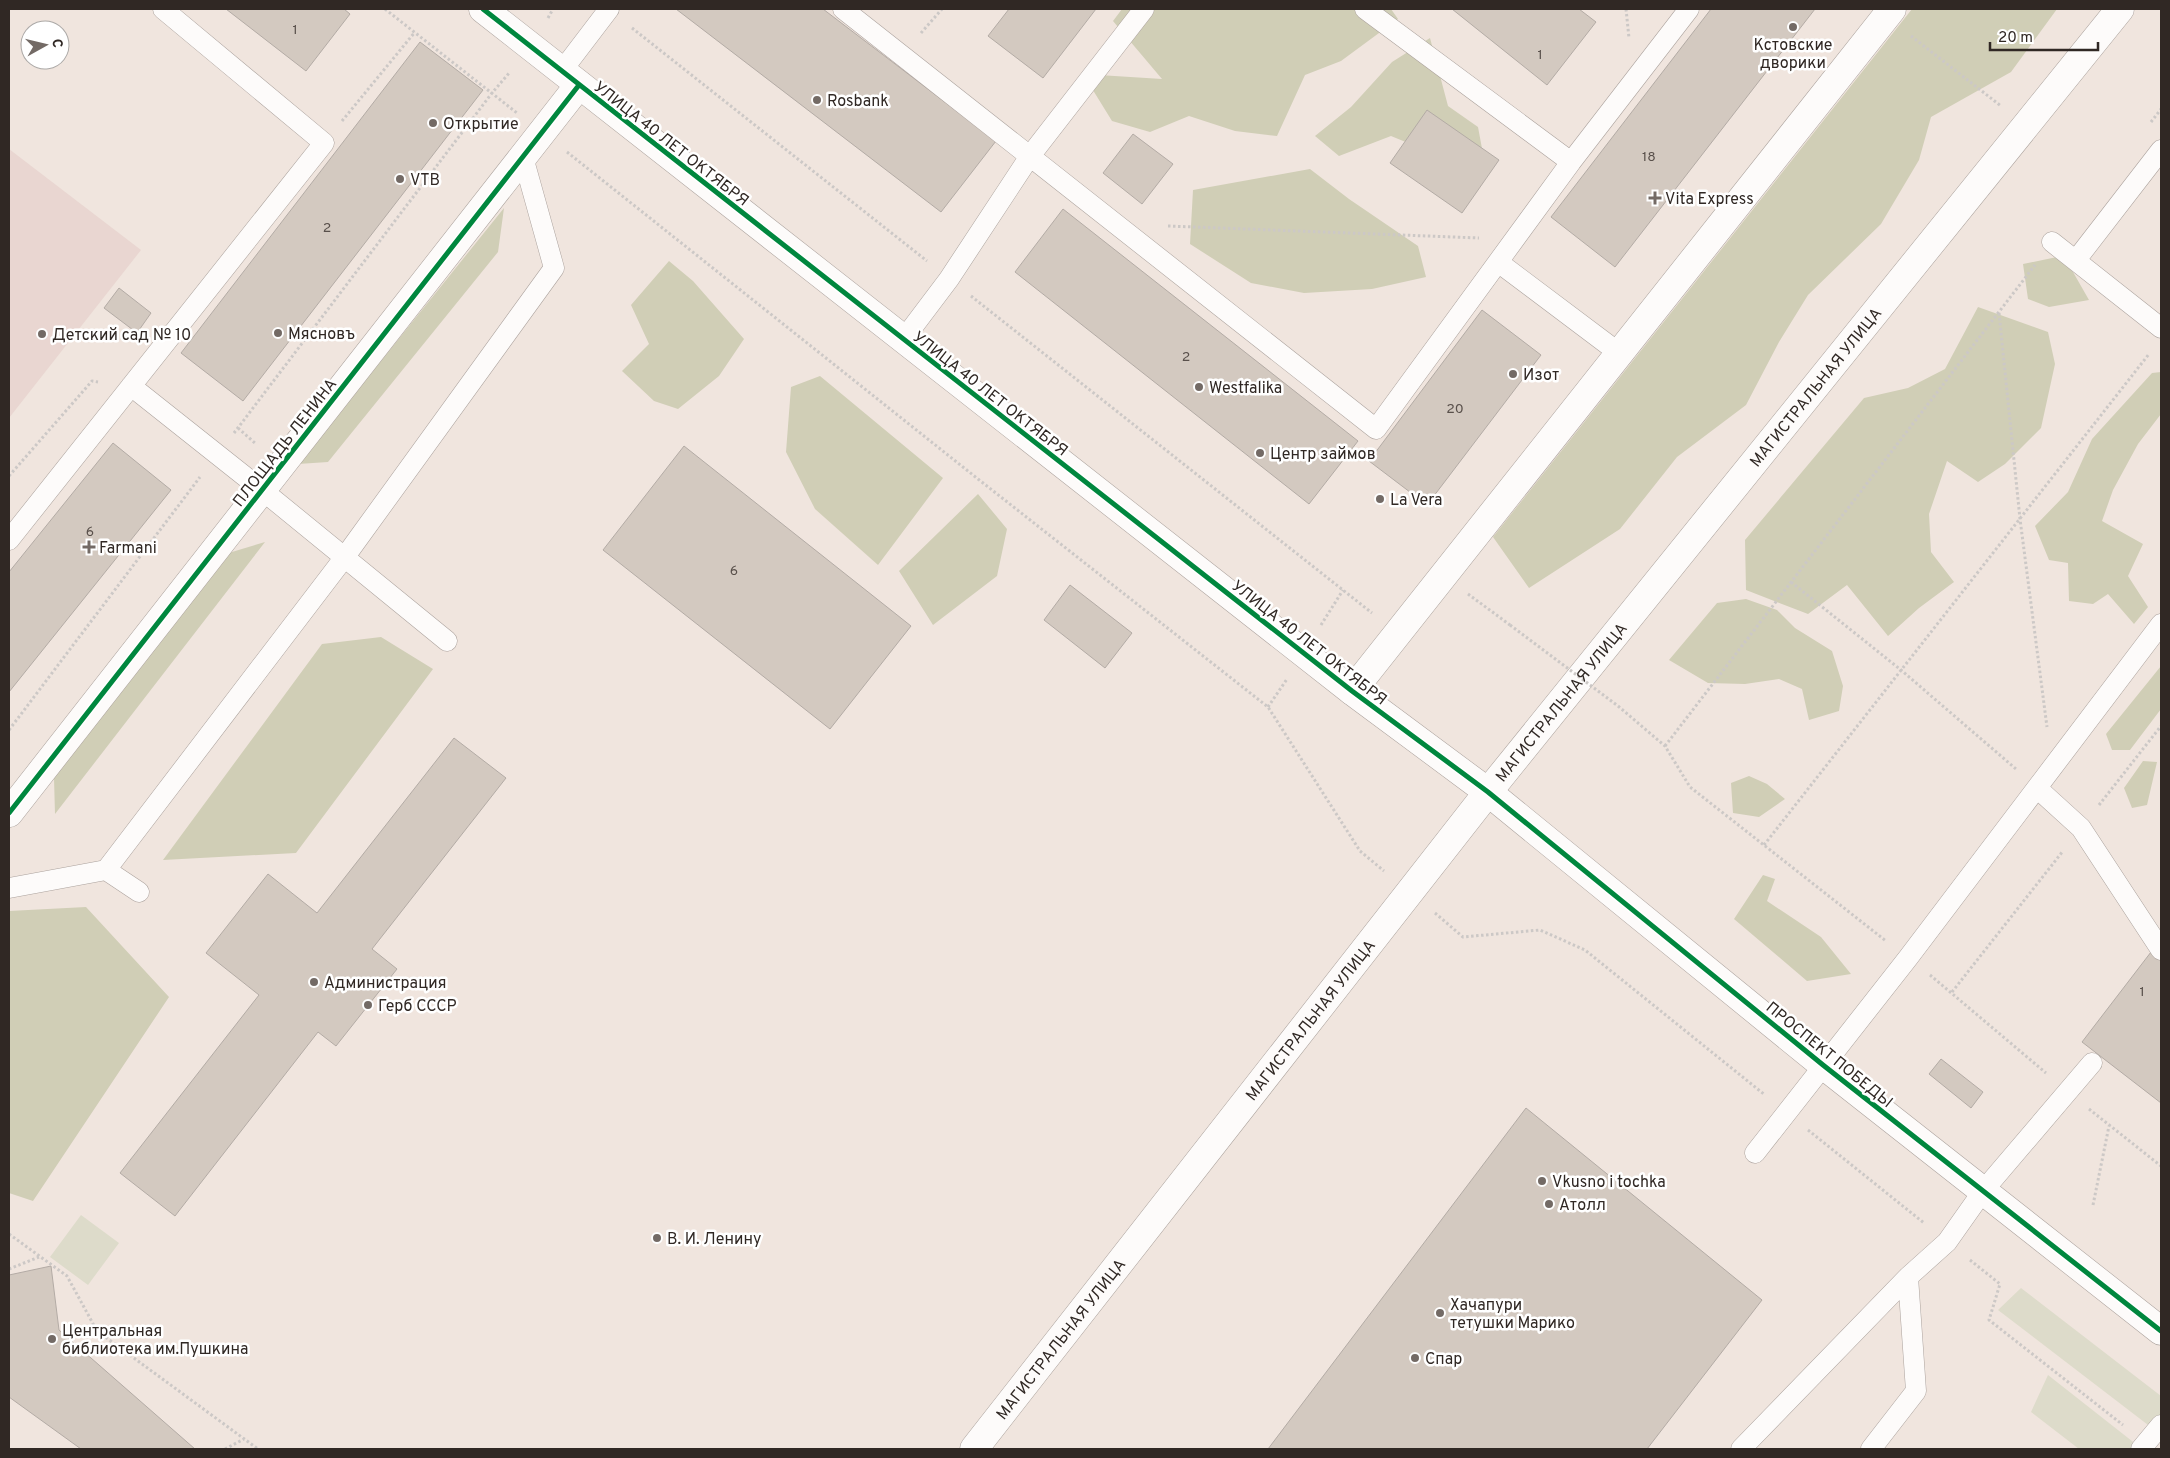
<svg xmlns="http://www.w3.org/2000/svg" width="2170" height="1458" viewBox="0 0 2170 1458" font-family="Overpass,sans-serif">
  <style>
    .education { fill: #e9d6d1 }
    .green { fill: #dddbca }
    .forest { fill: #d0ceb6 }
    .building { fill: #d3c9c0; stroke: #b3aba5 }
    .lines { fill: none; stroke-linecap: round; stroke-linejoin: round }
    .service-casing { stroke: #aba29d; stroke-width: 21 }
    .minor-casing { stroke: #aba29d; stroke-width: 29 }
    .tertiary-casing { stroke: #aba29d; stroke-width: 29 }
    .secondary-casing { stroke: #aba29d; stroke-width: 29 }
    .path { stroke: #ccc8c6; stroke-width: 3; stroke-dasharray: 2.5 2.5; stroke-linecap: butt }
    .service { stroke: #fdfbfa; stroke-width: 20 }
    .minor { stroke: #fdfbfa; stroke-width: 28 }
    .tertiary { stroke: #fdfbfa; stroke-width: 28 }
    .secondary { stroke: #fdfbfa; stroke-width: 28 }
    .path-bridge { stroke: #ccc8c6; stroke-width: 3; stroke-dasharray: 2.5 2.5; stroke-linecap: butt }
    .cycleway-casing { stroke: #fff; stroke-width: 8 }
    .cycleway { stroke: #00873e; stroke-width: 5 }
    .poi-dot { fill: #736a65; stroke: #fff; stroke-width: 2 }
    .labels { text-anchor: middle; stroke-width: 5; stroke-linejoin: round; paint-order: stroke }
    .number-label { font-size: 14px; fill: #59504b }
    .poi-label { font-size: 16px; fill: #302824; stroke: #fff; text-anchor: start }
    .street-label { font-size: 16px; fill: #302824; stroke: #fff }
  </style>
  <rect width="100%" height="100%" fill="#f0e5de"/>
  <path class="education" d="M9,149L141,250L9,418Z"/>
  <path class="green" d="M81,1215L119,1243L88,1285L50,1257Z
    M2021,1288L2161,1396V1415L2152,1428L1998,1310Z
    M2048,1375L2137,1445L2133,1449H2079L2031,1412Z"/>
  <path class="forest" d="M1122,9H1391L1398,19L1341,61L1305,75L1277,136L1235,131L1189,116L1150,132L1112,121L1083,74L1162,79L1113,21Z
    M1912,9H2057L2011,72L1931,117L1919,160L1881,224L1808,295L1779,342L1746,405L1677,457L1620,529L1529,588L1493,537Z
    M1430,38L1448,106L1478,127L1486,170L1430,152L1391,136L1339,156L1315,136L1351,107L1392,62Z
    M1310,169L1349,199L1418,246L1426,277L1372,289L1304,293L1251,283L1190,244L1193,190Z
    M504,208L498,252L328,462L298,464Z
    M2057,257L2073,272L2089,300L2049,307L2028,299L2023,264Z
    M669,261L693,281L744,339L719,376L678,409L654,401L622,371L649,344L631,305Z
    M1978,307L2048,332L2055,364L2041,428L2005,464L1978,482L1947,461L1929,514L1931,552L1954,582L1919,608L1888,636L1847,585L1808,614L1746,590L1745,540L1864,398L1908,388L1945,369Z
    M2161,372V414L2138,444L2113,490L2102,521L2143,544L2128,576L2148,607L2134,624L2108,594L2093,604L2069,601L2068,563L2049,560L2035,526L2068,492L2092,439L2152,373Z
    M820,376L943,478L878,565L815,509L786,452L791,387Z
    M978,494L1007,529L997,576L933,625L899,571Z
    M265,542L55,814L54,778L222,555Z
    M1746,599L1777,610L1795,628L1832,651L1843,686L1839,711L1809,720L1802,689L1779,679L1745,684L1708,683L1669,660L1717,603Z
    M381,637L433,669L296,853L163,860L322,644Z
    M2161,666V709L2130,750H2112L2106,734Z
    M2143,761L2157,762L2147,805L2132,808L2124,788Z
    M1749,776L1767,784L1785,799L1759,817L1733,813L1731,783Z
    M1763,875L1775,879L1767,901L1821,937L1851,974L1807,981L1734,919Z
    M86,907L169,997L33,1201L9,1193V911Z"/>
  <path class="building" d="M226,9H344L350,14L306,71Z
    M676,9H823L996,141L941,212Z
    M1009,9H1096L1043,78L988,36Z
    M1452,9H1579L1596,22L1547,85Z
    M1711,9H1815L1615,267L1551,217Z
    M420,42L483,90L243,401L181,353Z
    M1427,110L1499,160L1462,213L1390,163Z
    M1133,134L1173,164L1142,204L1103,173Z
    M1063,209L1358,441L1309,504L1015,272Z
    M119,288L151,313L137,333L104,308Z
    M1482,310L1541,355L1427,505L1369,461Z
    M113,443L171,490L9,692V572Z
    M684,446L911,626L830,729L603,550Z
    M1070,585L1132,633L1105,668L1044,620Z
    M454,738L506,778L372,949L397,969L336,1046L318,1032L175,1216L120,1173L259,995L206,953L268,874L317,913Z
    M2161,939V1103L2082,1042Z
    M1941,1059L1983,1092L1971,1108L1929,1074Z
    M1526,1108L1762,1300L1647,1449H1268Z
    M51,1266L59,1330L195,1449H81L9,1397V1275Z"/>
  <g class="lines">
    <defs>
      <path id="service" d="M843,9L1376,429L1571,162L1689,9
        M1365,9L1571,162
        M561,72L609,9
        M2052,242L2161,328
        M2076,260L2161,150
        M1498,262L1619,353
        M903,340L949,279L1030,156L1144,9
        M131,386L262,490L447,641
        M9,540L324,143L163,9
        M2037,788L2081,828L2161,950
        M106,870L139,892
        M9,888L106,870L344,558L554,268L523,157
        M1755,1153L1908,958L2161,624
        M1741,1449L1908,1277L1947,1242L1983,1191L2092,1063
        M1871,1449L1916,1391L1908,1277
        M2141,1449L2161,1425"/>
      <path id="minor" d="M1352,691L1892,9
        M9,813L579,85"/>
      <path id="tertiary" d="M483,9L1352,691L1488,792L1823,1065L2161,1331"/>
      <g id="secondary">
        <path id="s1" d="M974,1449L1488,792L2120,9"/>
      </g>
    </defs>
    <use href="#service" class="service-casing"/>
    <use href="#minor" class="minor-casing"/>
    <use href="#tertiary" class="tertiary-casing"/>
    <use href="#secondary" class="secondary-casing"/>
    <path class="path" d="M385,9L517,113
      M1626,9L1629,38
      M548,18L553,9
      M632,28L927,261
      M921,33L942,9
      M1911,36L2001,106
      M342,121L415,32
      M2151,122L2161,109
      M567,152L978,479L1268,707L1360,851L1384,871
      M1168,226L1479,238
      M971,296L1372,613
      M1999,313L2020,519L2047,727
      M238,428L256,444
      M234,433L492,93L510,72
      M9,476L92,381L98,382
      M1791,582L1901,670L2016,769
      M1468,594L1510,625
      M1321,625L1343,590
      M1618,706L1665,746L1690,787L1886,941
      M1268,707L1287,679
      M9,730L200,477
      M1665,746L2035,265
      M2099,805L2161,726
      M1764,845L2149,354
      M1435,913L1463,937L1540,930L1585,950L1765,1095
      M1930,975L2046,1073
      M1952,992L2063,851
      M2089,1109L2161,1166
      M1808,1130L1924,1223
      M2093,1205L2109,1126
      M9,1234L67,1276L97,1331L258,1449
      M1970,1260L2000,1284L1989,1320L2123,1425
      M9,1269L39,1257
      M225,1449L244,1439"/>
    <use href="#service" class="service"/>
    <use href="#minor" class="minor"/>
    <use href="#tertiary" class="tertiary"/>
    <use href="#secondary" class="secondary"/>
    <path class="path-bridge" d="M1510,625L1618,706"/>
    <defs>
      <path id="cycleway" d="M483,9L1352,691L1488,792L1823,1065L2161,1331
        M9,813L579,85"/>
    </defs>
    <use href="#cycleway" class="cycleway-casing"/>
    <use href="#cycleway" class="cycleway"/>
  </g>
  <g class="poi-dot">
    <circle cx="1793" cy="27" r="5"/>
    <circle cx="817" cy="100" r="5"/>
    <circle cx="433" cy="123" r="5"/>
    <circle cx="400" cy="179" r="5"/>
    <path d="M1652.5 190.5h5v5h5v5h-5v5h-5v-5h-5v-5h5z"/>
    <circle cx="278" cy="333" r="5"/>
    <circle cx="42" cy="334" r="5"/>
    <circle cx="1513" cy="374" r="5"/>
    <circle cx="1199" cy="387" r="5"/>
    <circle cx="1260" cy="453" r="5"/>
    <circle cx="1380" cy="499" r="5"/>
    <path d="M86.5 539.5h5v5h5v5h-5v5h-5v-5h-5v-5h5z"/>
    <circle cx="314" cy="982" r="5"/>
    <circle cx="368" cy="1005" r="5"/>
    <circle cx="1542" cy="1181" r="5"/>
    <circle cx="1549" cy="1204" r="5"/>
    <circle cx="657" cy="1238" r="5"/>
    <circle cx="1440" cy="1313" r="5"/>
    <circle cx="52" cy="1339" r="5"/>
    <circle cx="1415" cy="1358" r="5"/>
  </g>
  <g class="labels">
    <g class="number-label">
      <text x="295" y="34">1</text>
      <text x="1540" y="59">1</text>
      <text x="1649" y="161">18</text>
      <text x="327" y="232">2</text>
      <text x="1186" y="361">2</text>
      <text x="1455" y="413">20</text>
      <text x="90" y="536">6</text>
      <text x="734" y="575">6</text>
      <text x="2142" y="996">1</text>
    </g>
    <g class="poi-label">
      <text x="1793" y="50" text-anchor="middle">Кстовские<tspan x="1793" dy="18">дворики</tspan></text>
      <text x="827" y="106">Rosbank</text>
      <text x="443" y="129">Открытие</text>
      <text x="410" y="185">VTB</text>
      <text x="1665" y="204">Vita Express</text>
      <text x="288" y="339">Мясновъ</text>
      <text x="52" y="340">Детский сад № 10</text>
      <text x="1523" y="380">Изот</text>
      <text x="1209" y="393">Westfalika</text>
      <text x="1270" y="459">Центр займов</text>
      <text x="1390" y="505">La Vera</text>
      <text x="99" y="553">Farmani</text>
      <text x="324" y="988">Администрация</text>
      <text x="378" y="1011">Герб СССР</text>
      <text x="1552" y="1187">Vkusno i tochka</text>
      <text x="1559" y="1210">Атолл</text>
      <text x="667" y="1244">В. И. Ленину</text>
      <text x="1450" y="1310">Хачапури<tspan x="1450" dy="18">тетушки Марико</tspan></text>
      <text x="62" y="1336">Центральная<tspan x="62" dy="18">библиотека им.Пушкина</tspan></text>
      <text x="1425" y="1364">Спар</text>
    </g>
    <g class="street-label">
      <text transform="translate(672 143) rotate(38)" y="6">УЛИЦА 40 ЛЕТ ОКТЯБРЯ</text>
      <text dy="6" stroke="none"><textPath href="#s1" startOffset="1355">МАГИСТРАЛЬНАЯ УЛИЦА</textPath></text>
      <text transform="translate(991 393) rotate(38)" y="6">УЛИЦА 40 ЛЕТ ОКТЯБРЯ</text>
      <text transform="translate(284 442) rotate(-52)" y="6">ПЛОЩАДЬ ЛЕНИНА</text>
      <text transform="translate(1310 642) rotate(38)" y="6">УЛИЦА 40 ЛЕТ ОКТЯБРЯ</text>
      <text dy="6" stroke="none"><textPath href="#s1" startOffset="950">МАГИСТРАЛЬНАЯ УЛИЦА</textPath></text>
      <text dy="6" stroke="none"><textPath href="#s1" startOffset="545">МАГИСТРАЛЬНАЯ УЛИЦА</textPath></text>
      <text transform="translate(1830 1054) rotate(39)" y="6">ПРОСПЕКТ ПОБЕДЫ</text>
      <text dy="6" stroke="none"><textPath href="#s1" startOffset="140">МАГИСТРАЛЬНАЯ УЛИЦА</textPath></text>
    </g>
  </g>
  <rect width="2170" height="1458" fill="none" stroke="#302824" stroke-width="20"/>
  <g transform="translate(45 45) rotate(82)"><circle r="24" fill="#ffffff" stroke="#aca9a7"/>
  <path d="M0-4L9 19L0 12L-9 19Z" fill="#736a65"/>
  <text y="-8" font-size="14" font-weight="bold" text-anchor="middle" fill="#302824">С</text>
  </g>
  <path d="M1990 42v8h108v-8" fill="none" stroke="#302824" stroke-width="2.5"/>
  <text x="1998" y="42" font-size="15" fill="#302824" stroke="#ffffff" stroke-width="4" paint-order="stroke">20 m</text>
</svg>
